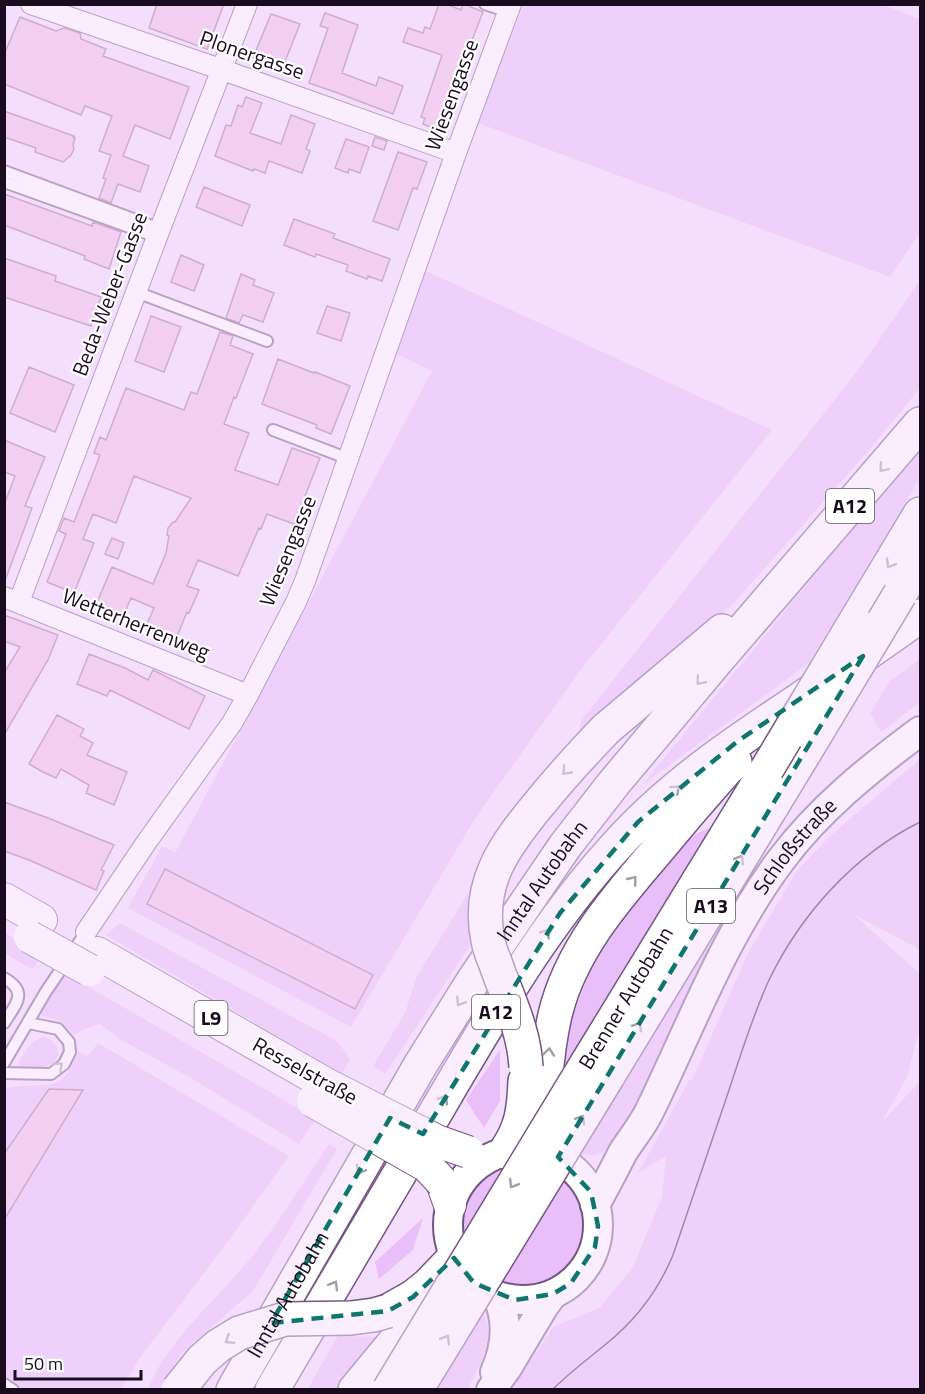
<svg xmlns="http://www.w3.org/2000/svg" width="925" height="1394" viewBox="0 0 925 1394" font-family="'Titillium Web',sans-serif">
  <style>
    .green { fill: #e8bff9 }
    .building { fill: #f2bce4; stroke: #a47298; stroke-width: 1.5 }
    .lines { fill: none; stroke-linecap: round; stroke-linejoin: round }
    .service-casing { stroke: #755482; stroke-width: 14 }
    .minor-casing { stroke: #755482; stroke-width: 22 }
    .secondary-casing { stroke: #755482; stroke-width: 32 }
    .primary-casing { stroke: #755482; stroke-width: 34 }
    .motorway-casing { stroke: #755482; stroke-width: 36 }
    .service { stroke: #fff; stroke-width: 10 }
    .minor { stroke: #fff; stroke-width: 20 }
    .secondary { stroke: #fff; stroke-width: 28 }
    .primary { stroke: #fff; stroke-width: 32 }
    .motorway { stroke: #fff; stroke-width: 33 }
    .tram { stroke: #332539; stroke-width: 1.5 }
    .primary-bridge-casing { stroke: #755482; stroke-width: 34; stroke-linecap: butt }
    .motorway-bridge-casing { stroke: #755482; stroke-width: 36; stroke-linecap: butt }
    .primary-bridge { stroke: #fff; stroke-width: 32 }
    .motorway-bridge { stroke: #fff; stroke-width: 33 }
    .oneway { stroke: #a39ea5 }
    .marked { fill: none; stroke: #0f766e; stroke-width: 4.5; stroke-dasharray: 12 8; stroke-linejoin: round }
    .labels { text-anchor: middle; stroke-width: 4.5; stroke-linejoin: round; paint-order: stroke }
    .shield { fill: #fff; stroke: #5e5562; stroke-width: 1.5 }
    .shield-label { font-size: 20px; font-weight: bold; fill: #190c1f }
    .street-label { font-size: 21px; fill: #190c1f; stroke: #fff }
  </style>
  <rect width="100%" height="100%" fill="#f4defe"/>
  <path class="green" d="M523,5L881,4L920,19V233L890,277L478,123Z
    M424,270L772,430L582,668L476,817L351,1027L128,908L162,846L175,853L432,371L395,353Z
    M920,280V388L870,449L734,603L579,737L581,721L862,365Z
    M920,447V478L808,664L642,785Z
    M920,659V702L881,732L870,713L890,681Z
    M920,759V952L917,948L853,914L920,974V1027L907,1077L882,1122L919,1082L920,1077V1389H512L553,1327L599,1308L632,1269L662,1197L666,1156L638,1173L690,1079L692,1080L748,953L797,871L830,836Z
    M712,828L576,1046L562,1069L566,1041L573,1014L595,959L610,934L681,845C691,836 699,831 712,828Z
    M472,887L471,944L385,1074L373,1066L405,1013L417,976Z
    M120,923L337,1041L350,1059L342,1074L106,935Z
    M4,932L41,956L33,969H31L5,953Z
    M708,946L710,954L632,1121L611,1147L601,1153L593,1155L579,1154Z
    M65,973L316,1119L299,1144L189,1077L123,1041L100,1024L87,1028L74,1035C61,1021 58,1020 40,1015Z
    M43,1037C58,1039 65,1058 49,1065C41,1068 28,1066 19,1066V1062C25,1052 30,1040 43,1037Z
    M98,1043L289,1156L234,1233L142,1355L121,1389H5L4,1089C43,1078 61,1101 78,1051L88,1056Z
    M500,1050V1101L484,1128L466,1100Z
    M329,1144L337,1149L253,1291L182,1353L160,1389L147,1390C171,1334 221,1297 257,1250C283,1216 305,1179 329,1144Z
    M463 1225a60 60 0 1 1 120 0a60 60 0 1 1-120 0Z
    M423,1218L413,1250L379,1279L375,1262Z
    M475,1308C478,1311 483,1313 485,1317C496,1340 477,1369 468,1389L381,1390Z
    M338,1336L381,1337L344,1389L307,1390Z"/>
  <path class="building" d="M157,4H224L207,49L149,28Z
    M439,4H446L461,10L463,4H464L483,12L457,79H460L444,125L440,124L438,130L423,124L425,118L421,117L442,55L403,42L408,28L423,33L425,27L430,29Z
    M325,13L358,25L342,73L376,86L379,77L403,86L393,114L335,92L309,83L328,28L320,26Z
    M271,14L300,24L282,69L253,58Z
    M20,17L56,31L64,28L80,33L81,39L106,49L103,56L189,87L170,139L135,125L123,156L149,166L140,192L118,184L111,203L99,198L106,179L103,178L111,155L99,151L112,116L85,106L81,115L4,84V55Z
    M246,97L262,103L250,133L281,144L291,115L315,124L306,149L310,151L302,173L269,161L265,173L254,169L253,171L215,156L226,125L231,126L238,105L242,107Z
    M4,111L74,136L73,137L75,138L73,145L74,149L71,155L63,162L35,152L36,148L4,137Z
    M375,137L387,141L384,150L372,146Z
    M346,139L369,147L360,173L349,169L348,173L335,168Z
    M398,152L427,162L417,189L413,188L398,230L373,221Z
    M204,187L250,205L242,226L196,207Z
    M4,194L92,226L93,222L121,232L109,269L84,259L85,256L72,251L4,225Z
    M294,219L335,234L333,238L390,259L382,281L368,276L367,279L346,271L348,265L316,254L315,257L284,245Z
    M181,255L204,265L194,291L171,282Z
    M4,258L56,276L55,281L101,297L91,326L4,297Z
    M241,274L255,280L253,285L274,293L263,322L243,315L239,323L226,318Z
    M327,306L350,313L341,341L317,333Z
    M151,316L181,327L164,372L135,361Z
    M220,332L233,336L230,345L253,354L236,398L234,397L224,424L249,433L235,470L278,485L292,448L320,458L294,524L267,514L261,529L259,528L238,576L198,560L187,586L199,590L189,613L187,612L176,639L170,636L168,639L152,632L153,629L146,626L154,608L131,598L123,616L96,605L112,567L153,584L166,553L169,536L167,535L168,528L173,522H175L191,498L134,476L116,523L93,514L83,539L94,543L74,593L47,582L66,534L59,531L64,518L74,522L100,455L94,453L100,437L106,440L126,388L184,410L191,392L197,394Z
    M278,359L314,373L315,372L350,386L331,434L316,428L317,425L262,404Z
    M29,367L74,385L55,432L10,413Z
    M4,440L45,457L25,506L32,508L6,578L4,577V505L15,476L4,472Z
    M112,538L124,543L118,559L105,554Z
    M4,615L58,635L48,660L4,735V673L20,647L4,641Z
    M89,654L125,668L148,680L153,670L205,696L189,729L110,690L107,696L77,684Z
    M57,715L84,729L80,736L93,743L87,755L127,772L114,805L86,793L89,785L61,769L56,778L41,771L29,764Z
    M4,802L48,818L114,845L101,870L104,871L96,890L29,860L4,851Z
    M165,869L373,975L355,1009L147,904Z
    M49,1089L83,1090L4,1220V1154Z"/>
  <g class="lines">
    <defs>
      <path id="service" d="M485,4L508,12
        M4,171L160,229
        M4,182L157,237
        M136,292L267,341
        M273,430L349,459
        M4,978C29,992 16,1004 4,1023
        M4,1063L45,993L86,932
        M4,1073L51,1074L64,1064L70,1052L69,1042L58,1029L28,1023
        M4,1384L13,1390"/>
      <path id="minor" d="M31,4L223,70L456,153
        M4,597L248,695
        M19,602L160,229L247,4
        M86,932L148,840L232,723L248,695L296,602L305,581L456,153L511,4"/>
      <g id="secondary">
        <circle cx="523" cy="1225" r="75"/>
        <path id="s1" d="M595,1205C605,1187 614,1170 623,1152C632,1138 643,1125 650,1110C691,1026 724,936 781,860C819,809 869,769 920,731"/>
        <path d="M495,1372C506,1347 509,1321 497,1296"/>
        <path d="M491,1390L507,1368L544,1306L553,1294"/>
      </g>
      <path id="primary" d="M4,899L41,920
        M97,953L324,1083
        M442,1182L450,1205"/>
      <g id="motorway">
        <path d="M900,594L920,561"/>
        <path d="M855,622L920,514"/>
        <path d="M606,729L722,631"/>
        <path d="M587,1063L767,769"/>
        <path d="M608,1076L814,737"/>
        <path d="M543,1147C544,1104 545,1058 555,1015C570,952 613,902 655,853C678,825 702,797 726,770L735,762"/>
        <path d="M505,1152C522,1128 524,1109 525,1081"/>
        <path d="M388,1311L413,1297L428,1285L454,1258"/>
        <path id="s2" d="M233,1390L421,1064L473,981L565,846L614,783L718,659L920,424"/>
        <path d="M272,1390C328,1295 384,1200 440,1105C498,1006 556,905 638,823C684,777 739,740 793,704C836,675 878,646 920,616"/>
        <path d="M355,1390L393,1344L411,1327L438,1306"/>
      </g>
    </defs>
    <use href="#service" class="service-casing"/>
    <use href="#minor" class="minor-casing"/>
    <use href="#secondary" class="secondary-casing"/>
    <use href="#primary" class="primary-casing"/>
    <use href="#motorway" class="motorway-casing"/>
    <use href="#service" class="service"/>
    <use href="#minor" class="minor"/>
    <use href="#secondary" class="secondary"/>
    <use href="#primary" class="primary"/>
    <use href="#motorway" class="motorway"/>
    <path class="tram" d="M552,1390C569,1373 588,1359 606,1344C636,1320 658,1291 673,1255C691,1202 709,1149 727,1096C740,1057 752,1017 769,980C801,914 854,855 920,822"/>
    <defs>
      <path id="primary-bridge" d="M30,937L89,970
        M324,1083L437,1141L468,1152
        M313,1101L427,1166L442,1182"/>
      <path id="motorway-bridge" d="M814,737L900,594
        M767,769L855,622
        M526,1067C524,1029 507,997 495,962C492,955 489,947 488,940C476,884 505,845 539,804C560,778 583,753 606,729
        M178,1390L202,1360L218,1346L239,1333L285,1319L351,1318L374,1315L388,1311
        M389,1390L587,1063
        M416,1390L608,1076"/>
    </defs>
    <use href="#primary-bridge" class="primary-bridge-casing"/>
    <use href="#motorway-bridge" class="motorway-bridge-casing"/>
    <use href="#primary-bridge" class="primary-bridge"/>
    <use href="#motorway-bridge" class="motorway-bridge"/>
  </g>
  <defs><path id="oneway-chevron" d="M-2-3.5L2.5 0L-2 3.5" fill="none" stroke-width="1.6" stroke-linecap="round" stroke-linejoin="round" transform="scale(1.5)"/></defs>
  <g class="oneway">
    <use href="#oneway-chevron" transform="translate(883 468) rotate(131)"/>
    <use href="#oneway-chevron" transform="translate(890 564) rotate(121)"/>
    <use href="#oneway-chevron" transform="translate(700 681) rotate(130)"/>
    <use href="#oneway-chevron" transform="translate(566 771) rotate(133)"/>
    <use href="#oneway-chevron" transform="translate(676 789) rotate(-42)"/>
    <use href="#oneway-chevron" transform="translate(740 859) rotate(-59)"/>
    <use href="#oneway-chevron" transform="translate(633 880) rotate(-51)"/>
    <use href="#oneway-chevron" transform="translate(546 933) rotate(-55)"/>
    <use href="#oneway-chevron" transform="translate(460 1002) rotate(122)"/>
    <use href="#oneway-chevron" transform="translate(638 1026) rotate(-59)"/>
    <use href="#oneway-chevron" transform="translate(549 1052) rotate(-84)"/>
    <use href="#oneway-chevron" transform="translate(59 1066) rotate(-44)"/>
    <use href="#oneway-chevron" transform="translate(444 1099) rotate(-59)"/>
    <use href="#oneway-chevron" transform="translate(581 1119) rotate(-59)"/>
    <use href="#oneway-chevron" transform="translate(360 1170) rotate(120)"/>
    <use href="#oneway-chevron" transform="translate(513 1184) rotate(121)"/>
    <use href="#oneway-chevron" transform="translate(334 1285) rotate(-59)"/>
    <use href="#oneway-chevron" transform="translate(446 1339) rotate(-58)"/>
    <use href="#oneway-chevron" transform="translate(229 1340) rotate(148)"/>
  </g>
  <path d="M0 0H925V1394H0ZM863,656L558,1157L591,1192L598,1226L595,1247L571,1283L553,1294L515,1300L474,1283L454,1258L413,1297L388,1311L271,1323L390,1118L423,1134L560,913L638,822L738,741Z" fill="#f4defe" fill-opacity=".55" fill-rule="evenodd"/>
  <path class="marked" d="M863,656L558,1157L591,1192L598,1226L595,1247L571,1283L553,1294L515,1300L474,1283L454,1258L413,1297L388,1311L271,1323L390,1118L423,1134L560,913L638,822L738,741Z"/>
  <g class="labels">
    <g class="shield">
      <rect x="826" y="489" width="48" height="34" rx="4.5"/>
      <rect x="687" y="889" width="48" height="34" rx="4.5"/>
      <rect x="472" y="995" width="48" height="34" rx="4.5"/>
      <rect x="194.5" y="1001" width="33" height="34" rx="4.5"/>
    </g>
    <g class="shield-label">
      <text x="850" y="513">A12</text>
      <text x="711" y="913">A13</text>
      <text x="496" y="1019">A12</text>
      <text x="211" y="1025">L9</text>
    </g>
    <g class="street-label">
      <text transform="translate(252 55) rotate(19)" y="7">Plonergasse</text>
      <text transform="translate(452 95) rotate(-70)" y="7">Wiesengasse</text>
      <text transform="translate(110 294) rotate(-69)" y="7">Beda-Weber-Gasse</text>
      <text transform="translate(288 551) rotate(-68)" y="7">Wiesengasse</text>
      <text transform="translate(136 624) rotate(22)" y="7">Wetterherrenweg</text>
      <text dy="7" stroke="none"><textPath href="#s1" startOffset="412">Schloßstraße</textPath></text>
      <text dy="7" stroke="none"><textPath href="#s2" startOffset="596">Inntal Autobahn</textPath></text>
      <text transform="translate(626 998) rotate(-59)" y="7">Brenner Autobahn</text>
      <text transform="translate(305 1071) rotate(29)" y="7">Resselstraße</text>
      <text dy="7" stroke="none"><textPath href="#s2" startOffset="110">Inntal Autobahn</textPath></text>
    </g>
  </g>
  <rect width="925" height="1394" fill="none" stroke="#190c1f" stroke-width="12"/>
  <path d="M15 1370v9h126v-9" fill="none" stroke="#190c1f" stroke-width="3"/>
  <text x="24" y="1370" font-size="18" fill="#190c1f" stroke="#ffffff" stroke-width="4.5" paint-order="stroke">50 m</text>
</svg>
